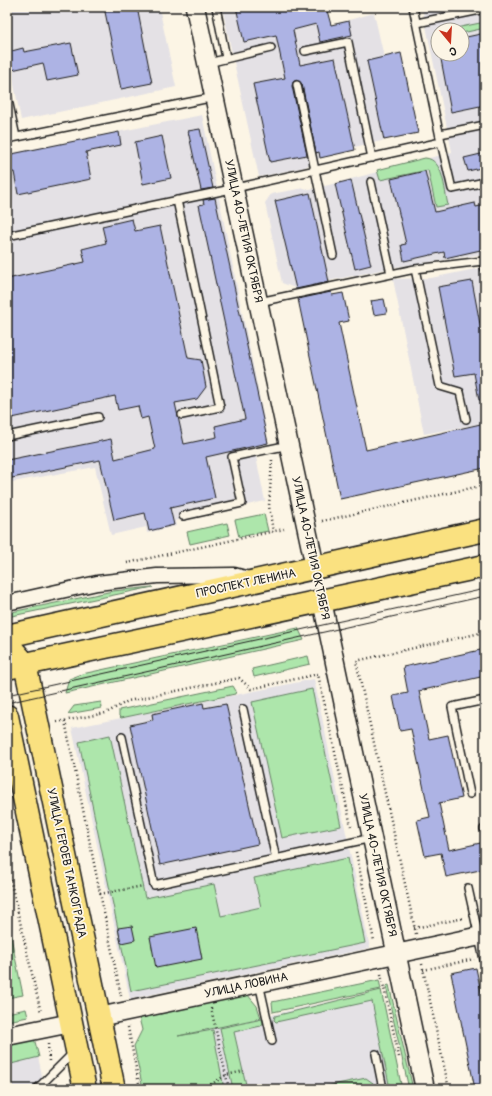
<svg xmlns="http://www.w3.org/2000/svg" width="492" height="1096" viewBox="0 0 492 1096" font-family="Pangolin,sans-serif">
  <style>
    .built { fill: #e4e1e5; fill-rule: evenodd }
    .green { fill: #ade6ab; stroke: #648164 }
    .building { fill: #adb3e4; stroke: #1c1c1c }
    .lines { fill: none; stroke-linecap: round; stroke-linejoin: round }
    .service-casing { stroke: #1c1c1c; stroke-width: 10 }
    .minor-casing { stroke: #1c1c1c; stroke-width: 17 }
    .tertiary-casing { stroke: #1c1c1c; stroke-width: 21 }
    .primary-casing { stroke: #1c1c1c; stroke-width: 25 }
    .path { stroke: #1c1c1c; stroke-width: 2.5; stroke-dasharray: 1 3; stroke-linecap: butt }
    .service { stroke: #fcf5e5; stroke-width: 7 }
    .minor { stroke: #fcf5e5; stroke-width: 14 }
    .tertiary { stroke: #fcf5e5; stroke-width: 18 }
    .primary { stroke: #fae180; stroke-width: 22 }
    .tram { stroke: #1c1c1c; stroke-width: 1 }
    .labels { text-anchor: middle; stroke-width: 3.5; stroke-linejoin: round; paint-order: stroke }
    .street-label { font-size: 12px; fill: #1c1c1c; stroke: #fcf5e5 }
  </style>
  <rect width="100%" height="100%" fill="#fcf5e5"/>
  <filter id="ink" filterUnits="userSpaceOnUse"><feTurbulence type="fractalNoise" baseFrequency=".025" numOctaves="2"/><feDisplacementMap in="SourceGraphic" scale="8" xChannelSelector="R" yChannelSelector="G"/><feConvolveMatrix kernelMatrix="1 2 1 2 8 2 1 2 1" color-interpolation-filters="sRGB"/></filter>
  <g filter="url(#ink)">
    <path class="built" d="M7,7H159L176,87L21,120L7,49Z
      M222,7H326L331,25L374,13L384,57L401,53L418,133L354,147L355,150L320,158L305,167L259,177Z
      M422,7H485V254L395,267L295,288L282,283L265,203L271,194L304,188L310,190L452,152ZM438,30H462V54H438Z
      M202,115L269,444L254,447L265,501L175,521L176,526L147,533L146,527L111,535L95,467L7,483V152L11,151L12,153Z
      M485,267V423L424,434L393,279L431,278Z
      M314,679L370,948L130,999L72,728Z
      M381,990L402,1089H161L151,1042Z
      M34,1038L45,1089H7V1043Z"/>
    <path class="green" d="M485,22V28L462,33V30H446Z
      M425,158C444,159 444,190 448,205L436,207L428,170L380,180L377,170Z
      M264,514L268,531L239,537L235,520Z
      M227,523L230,535L190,544L187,532Z
      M153,587L7,617V613L113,591Z
      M298,628L304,640L65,693L69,679L82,674Z
      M308,656L310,664L254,677L252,669Z
      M233,686L236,691L235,694L121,718L119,716V710Z
      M312,689L341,826L282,838L252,702Z
      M101,702L102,708L68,714L74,706Z
      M110,735L145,898L214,884L221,916L261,907L254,878L348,858L365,943L131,991L79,742Z
      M7,918L23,995L7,998Z
      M379,980L381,989L273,1012L272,1002Z
      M389,985L413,1089H409L386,986Z
      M381,990L402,1089H390L372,1001L276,1022L274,1020L275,1016Z
      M247,994L257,1006L261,1018L178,1036L213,1030L224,1089H143L134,1046L142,1030L139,1018Z
      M26,1009L28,1017L7,1021V1013Z
      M262,1019L263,1023L261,1026L234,1032L247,1089H233L220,1028Z
      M34,1038L39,1057L7,1065V1043Z
      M366,1078L373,1083L376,1089H313Z"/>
    <path class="building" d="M104,7H137L152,83L121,89Z
      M236,7H326L331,25L349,21L352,35L320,42L316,24L293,30L300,65L335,58L355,150L320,158L319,152L316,153L302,84L296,80L293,82L292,86L307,155L270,162L253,84L285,78L276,35L244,42Z
      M485,33V105L451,112L440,54H462V38Z
      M71,43L78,75L47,81L43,63L12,70L8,52L23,48L24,52Z
      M401,53L418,133L384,140L367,61Z
      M200,129L213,188L201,190L188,131Z
      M119,132L121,145L86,152L91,179L18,194L14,172L7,173V155Z
      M162,136L171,178L143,184L135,142Z
      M485,153V167L468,171L464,158Z
      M425,171L435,212L475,203L476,207L485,205V249L445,258L444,252L404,261L401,245L406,244L391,179Z
      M351,180L371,265L355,269L335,184Z
      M310,193L329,282L296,289L275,201Z
      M215,198L268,443L206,457L215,498L170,508L174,525L149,531L145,513L114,520L100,460L7,479V460L111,439L115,459L155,449L148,417L141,419L138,406L118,410L115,396L12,418L7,397V279L85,262L82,249L106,243L102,226L132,219L135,231L160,226L188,358L201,360L206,387L197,399L175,403L184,444L217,437L215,426L245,419L199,205L204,204L203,200Z
      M472,281L485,351V400H479L474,373L455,376L438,287Z
      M331,292L332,295L343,293L349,321L339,323L366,450L485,423V468L340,499L298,299Z
      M384,299L387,313L374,315L371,301Z
      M485,649V676L419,691L429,739L448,735L462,798L439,803L449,850L485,842V869L446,877L441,853L425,856L417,820L430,817L411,729L400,731L393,696L408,693L403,667Z
      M203,703L204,708L226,704L258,844L160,865L130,725L153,720L152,714Z
      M132,926L135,940L121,943L118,928Z
      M196,928L202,959L156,968L150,937Z
      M476,968L485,1011V1089H475L451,973Z"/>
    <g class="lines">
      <defs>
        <path id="service" d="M216,7L226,58
          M417,23L485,9
          M305,51L348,42L372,158
          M208,63L271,48
          M297,85L333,255
          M7,95L16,137
          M440,134L485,125
          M7,139L215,97
          M441,142L452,189L485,182
          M371,182L391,274
          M177,200L220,407L182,415
          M7,236L222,191L441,142L413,7
          M415,269L440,386L460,392L466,419
          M259,302L415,269L483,261L485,269
          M7,436L98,417
          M183,516L242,503L232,457L289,445
          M243,709L276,859
          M122,737L154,885L372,838
          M470,794L452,707L485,700
          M484,829H485
          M468,888L485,964
          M259,983L272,1041
          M376,1054L383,1089
          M37,1089L73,1053"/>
        <path id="minor" d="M7,603L97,583L157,576L234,575L252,580"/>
        <path id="tertiary" d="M195,7L315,567
          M322,601L425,1089
          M99,1017L485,935
          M7,1036L71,1023"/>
        <path id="primary" d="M7,636L485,530
          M7,643L25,664L114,1089
          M7,668L485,566
          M7,716L85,1089"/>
      </defs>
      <use href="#service" class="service-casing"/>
      <use href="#minor" class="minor-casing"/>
      <use href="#tertiary" class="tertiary-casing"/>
      <use href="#primary" class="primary-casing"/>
      <path class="path" d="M272,460L269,506L273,532
        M322,521L485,485
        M127,563L284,529
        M65,721L121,996
        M57,722L106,713L128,701L239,678L251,689L318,674L351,826
        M356,852L374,941
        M7,865L41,1013
        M100,894L143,886
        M414,928L465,918
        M416,934L356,661L485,632
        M422,964L449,1089
        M423,970L474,959
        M381,974L399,1057
        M211,1008L229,1089
        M128,1027L140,1089
        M48,1044L49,1061
        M204,1089L226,1075L244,1071"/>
      <use href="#service" class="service"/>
      <use href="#minor" class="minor"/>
      <use href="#tertiary" class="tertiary"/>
      <use href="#primary" class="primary"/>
      <path class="tram" d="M7,695L485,589
        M7,703L485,596"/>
    </g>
  </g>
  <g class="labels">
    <g class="street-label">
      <text transform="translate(244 231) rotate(78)" y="4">УЛИЦА 40-ЛЕТИЯ ОКТЯБРЯ</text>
      <text transform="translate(311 548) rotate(78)" y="4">УЛИЦА 40-ЛЕТИЯ ОКТЯБРЯ</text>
      <text transform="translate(246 583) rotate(-12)" y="4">ПРОСПЕКТ ЛЕНИНА</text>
      <text transform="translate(67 863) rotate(78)" y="4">УЛИЦА ГЕРОЕВ ТАНКОГРАДА</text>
      <text transform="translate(378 865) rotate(78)" y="4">УЛИЦА 40-ЛЕТИЯ ОКТЯБРЯ</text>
      <text transform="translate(246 985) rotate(-12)" y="4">УЛИЦА ЛОВИНА</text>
    </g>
  </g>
  <rect width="492" height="1096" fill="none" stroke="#fcf5e5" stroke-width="24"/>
  <rect x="12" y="12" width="468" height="1072" fill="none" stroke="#1c1c1c" stroke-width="1.5" filter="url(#ink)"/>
  <g transform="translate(450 42) rotate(162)"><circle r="19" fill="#fcf5e5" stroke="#a29e95"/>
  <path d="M0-3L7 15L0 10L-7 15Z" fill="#c8321e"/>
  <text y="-6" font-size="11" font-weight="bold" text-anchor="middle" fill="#1c1c1c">С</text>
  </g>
</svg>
